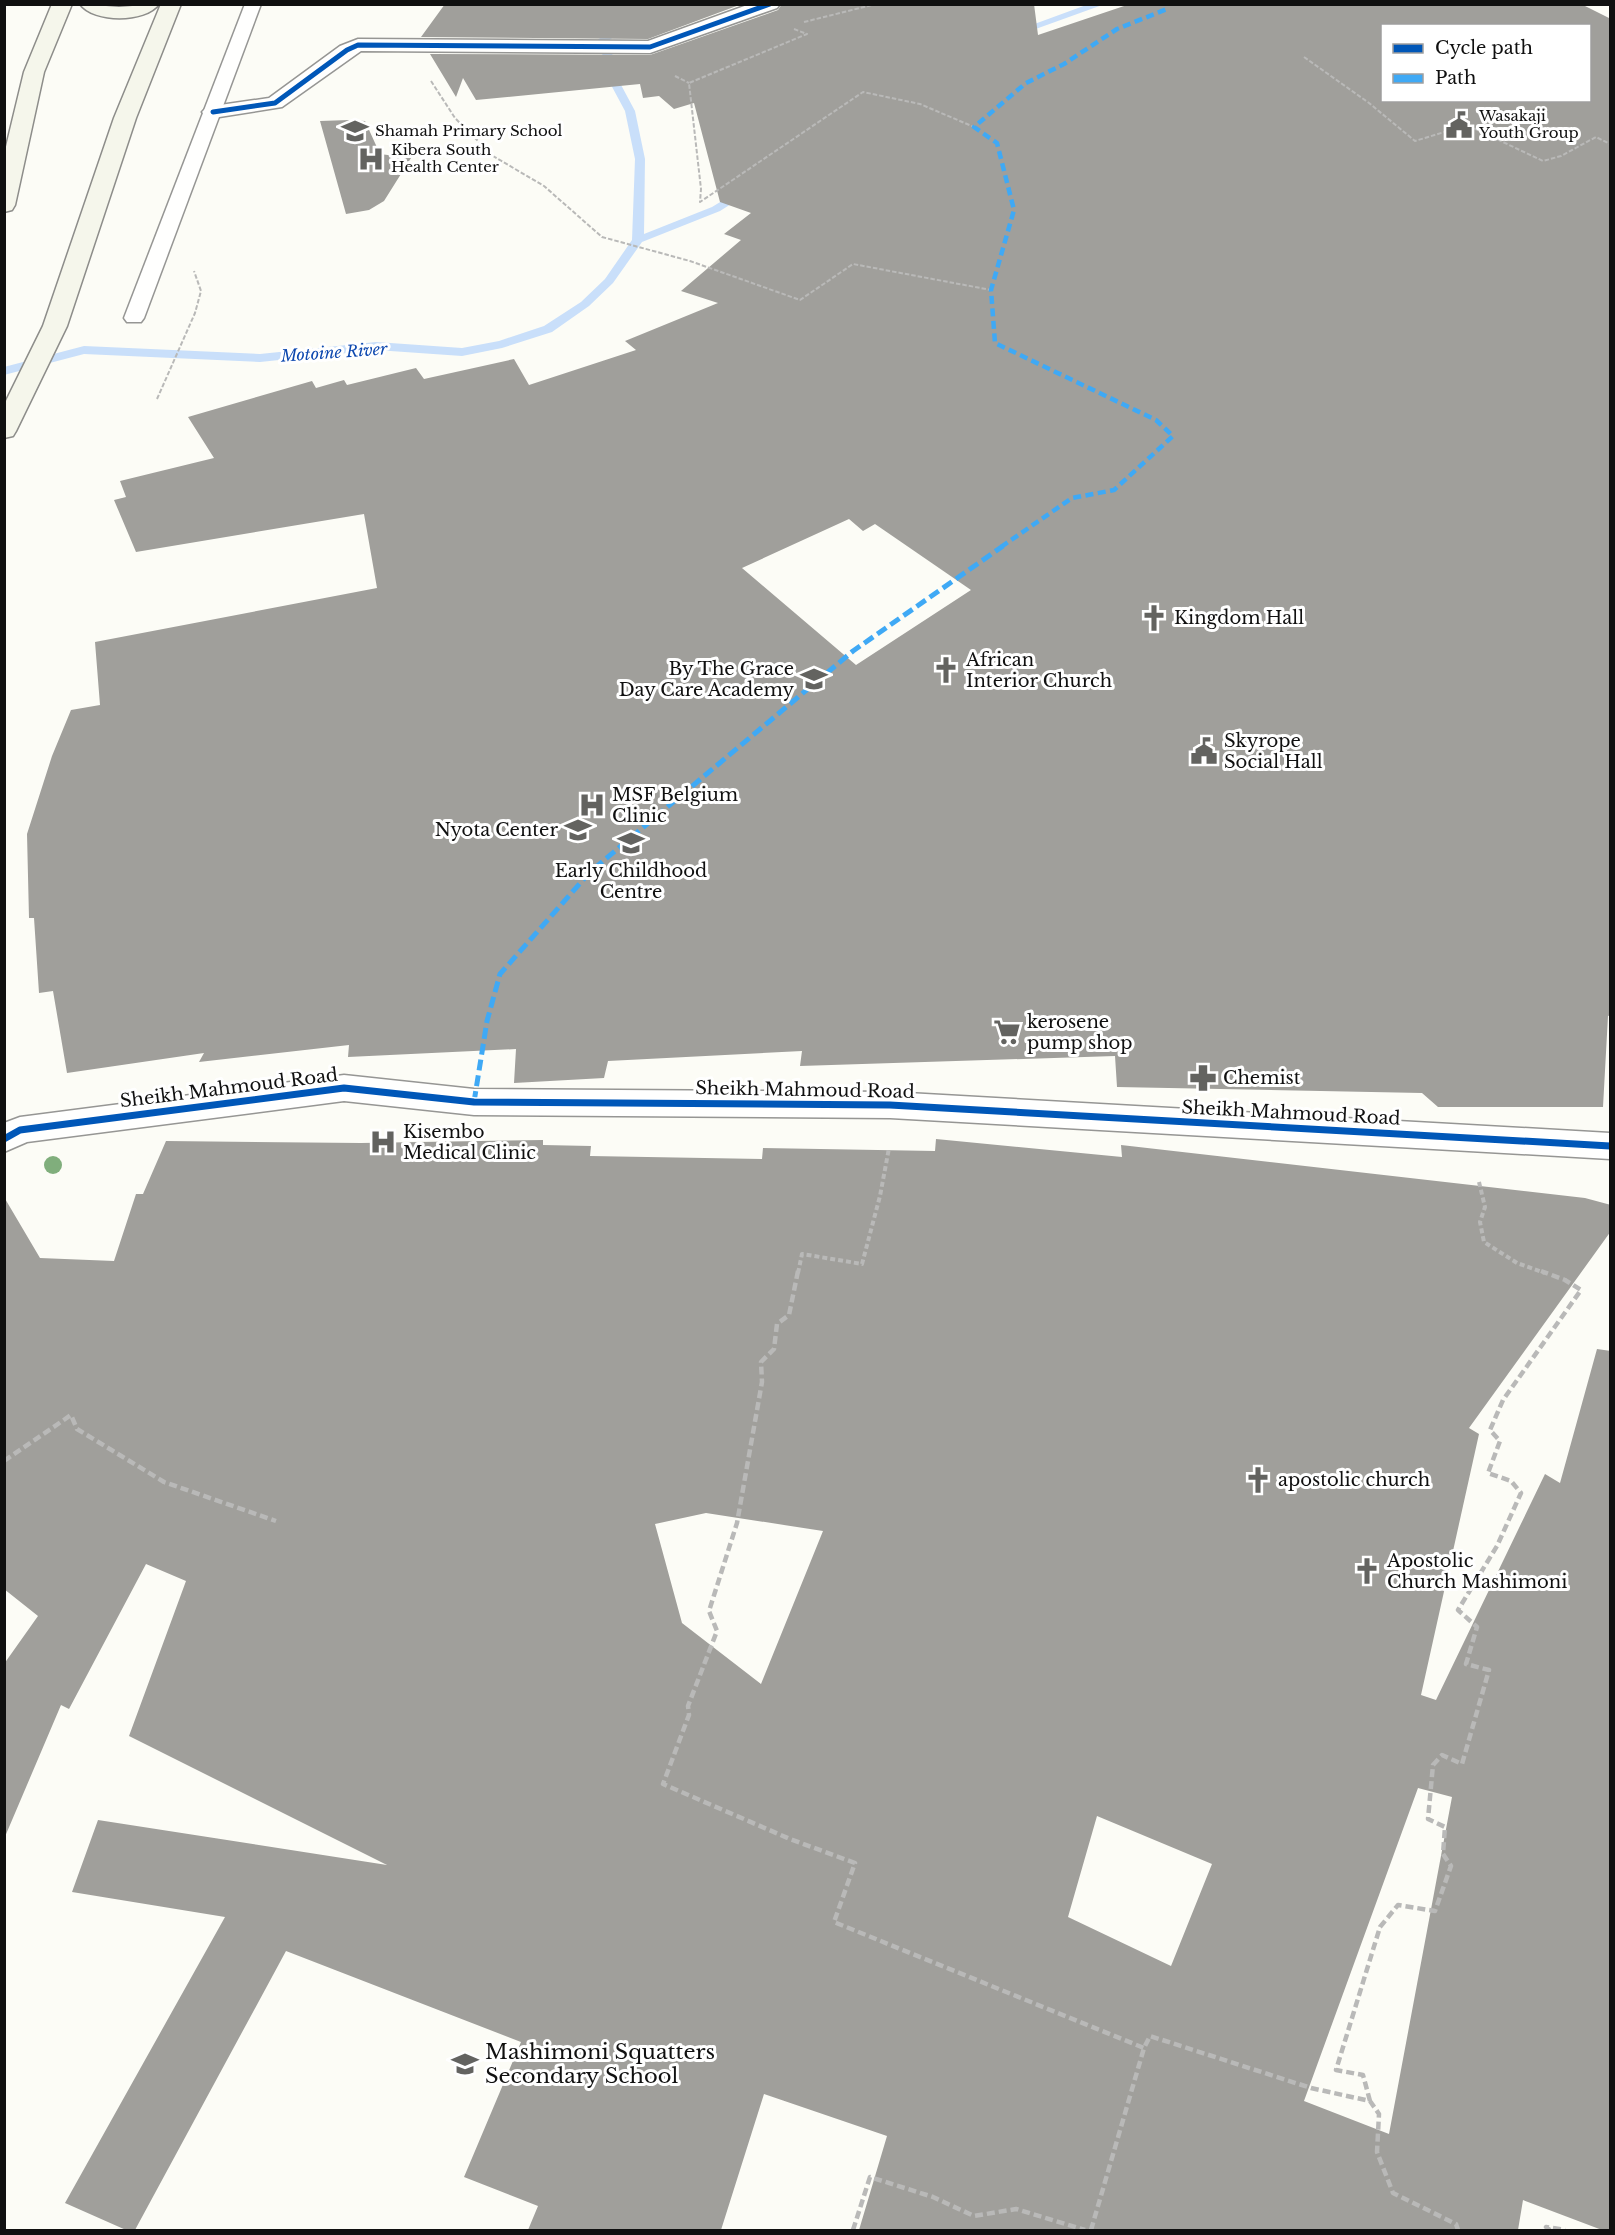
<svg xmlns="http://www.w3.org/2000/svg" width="1615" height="2235" viewBox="0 0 1615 2235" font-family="'Libre Baskerville',serif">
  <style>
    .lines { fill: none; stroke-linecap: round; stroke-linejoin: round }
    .stream { fill: #c9dffa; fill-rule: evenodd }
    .building { fill: #a09f9b; fill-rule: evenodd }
    .service-casing { stroke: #969694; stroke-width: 3 }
    .minor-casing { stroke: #969694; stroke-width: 3 }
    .secondary-casing { stroke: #8d8d8a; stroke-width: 3 }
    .path-far2 { stroke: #b9b9b8; stroke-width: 2; stroke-dasharray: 4.5 2; stroke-linecap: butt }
    .path-far1 { stroke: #b9b9b8; stroke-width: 4; stroke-dasharray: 5 3; stroke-linecap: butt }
    .path { stroke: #b9b9b8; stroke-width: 4.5; stroke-dasharray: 8 4; stroke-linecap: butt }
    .service { fill: #fffffe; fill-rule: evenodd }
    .minor { fill: #fffffe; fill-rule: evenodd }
    .secondary { fill: #f5f6eb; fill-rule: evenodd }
    .quiet-far1 { stroke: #3fa9f5; stroke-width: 4.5; stroke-dasharray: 8 4.5; stroke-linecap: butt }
    .quiet { stroke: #3fa9f5; stroke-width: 5; stroke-dasharray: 11 5; stroke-linecap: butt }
    .cycleway-far1-casing { stroke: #fff; stroke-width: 8 }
    .cycleway-casing { stroke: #fff; stroke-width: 10 }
    .cycleway-far1 { stroke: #0057b8; stroke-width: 5 }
    .cycleway { stroke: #0057b8; stroke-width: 7 }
    .tree { fill: #80ae7c }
    .labels { text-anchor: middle; stroke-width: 6; stroke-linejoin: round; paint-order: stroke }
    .far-poi-label { font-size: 15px; fill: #101010; stroke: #fff; text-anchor: start }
    .far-water-label { font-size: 16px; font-style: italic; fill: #0d48af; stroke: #fff }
    .poi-label { font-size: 18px; fill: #101010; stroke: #fff; text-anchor: start }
    .street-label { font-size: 18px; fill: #101010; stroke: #fff }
    .near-poi-label { font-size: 21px; fill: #101010; stroke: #fff; text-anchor: start }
  </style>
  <rect width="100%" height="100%" fill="#fcfcf6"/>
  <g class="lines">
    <path class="stream" d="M1089,4H1105L1019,35L1010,33Z
      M622,23L627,26L626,28L604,44L620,64V83L635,111L645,159L644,234L712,207L740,190L750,192L720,211L642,242L613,283L589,306L552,332L502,348L462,356L376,350L260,362L84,354L4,375V367L84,346L260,354L376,342L462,348L499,341L544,326L581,302L605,279L632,240L635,159L625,111L610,83V64L593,43Z"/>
  </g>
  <path class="building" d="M445,4H742L648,39L421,37Z
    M782,4H1034L1038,35L1130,4H1581L1611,19V1015L1608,1016L1603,1107H1438L1422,1093L1117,1087L1115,1056L800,1066L802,1051L608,1061L604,1078L514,1083L516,1049L348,1057L349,1045L199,1062L204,1053L67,1073L53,991L39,993L34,918H29L27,834L52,756L71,710L100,705L95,642L377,588L364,514L136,552L114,500L126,497L120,481L214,458L188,417L312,381L316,388L344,380L347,385L416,368L424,379L514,359L529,385L636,350L625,341L718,303L681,291L741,240L724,234L751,213L720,202L694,103L674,109L659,96L643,98L640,84L476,100L463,78L456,97L430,54L650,55L778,10ZM1383,26H1590V100H1383ZM849,519L863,531L875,524L971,590L856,665L742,568Z
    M349,120L365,121L380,154L411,158L384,201L369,210L346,214L320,121Z
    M936,1139L1122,1157L1121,1145L1585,1198L1611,1205V1231L1469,1428L1479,1434L1421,1695L1436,1700L1545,1474L1560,1483L1597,1349L1611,1351V2230H1602L1523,2200L1518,2230H859L887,2136L764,2094L721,2230H528L538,2206L464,2177L521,2042L286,1951L135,2230H126L65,2203L225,1917L72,1892L98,1820L387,1865L129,1736L186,1581L146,1564L69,1709L61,1705L4,1839V1664L38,1616L4,1589V1197L40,1258L114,1261L136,1194H143L166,1141L361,1143L543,1140V1145L591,1146L590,1156L762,1159L763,1148L935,1151ZM706,1513L823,1531L761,1684L682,1623L655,1524ZM1418,1788L1452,1797L1389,2134L1304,2101ZM1097,1816L1212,1864L1171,1966L1068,1917Z"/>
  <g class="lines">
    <defs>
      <path id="service" d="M245,4H261L144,318L141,322H127L124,318Z"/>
      <path id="minor" d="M750,4H780L777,8L650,53L361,51L282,107L213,118L206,116L202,112L206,108L213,106L269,98L340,46L358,39L648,41Z
        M344,1075L474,1089L890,1092L1610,1133V1159L890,1118L474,1115L344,1101L27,1142L4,1152V1123L20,1117Z"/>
      <path id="secondary" d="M52,4H72L44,72L15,205L12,210L4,212V155L24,72Z
        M80,4L119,7L159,4C145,23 94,23 80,4Z
        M161,4H181L136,118L67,326L16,431L13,436L4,438V405L43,326L114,118Z"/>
    </defs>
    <use href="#service" class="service-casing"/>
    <use href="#minor" class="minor-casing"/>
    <use href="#secondary" class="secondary-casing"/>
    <path class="path-far2" d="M804,22L876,4
      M794,29L807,34L689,83L701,189L700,202L863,92L920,104L974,127
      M1304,57L1369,103L1415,141L1467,125L1543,161L1561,156L1596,137L1610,144
      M675,76L689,83
      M431,81L455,118L493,156L544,186L602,237L690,261L800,300L853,264L991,290
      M157,399L195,313L201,291L194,271"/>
    <path class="path-far1" d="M1479,1182L1485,1207L1480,1222L1484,1242L1517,1263L1545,1273
      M798,1273L802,1254L862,1264L880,1196L889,1148"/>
    <path class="path" d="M798,1271L789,1315L777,1324L774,1349L761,1362L762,1382L737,1523L709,1611L717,1631L688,1706L689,1715L663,1784L790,1839L855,1863L834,1922L1144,2048
      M4,1461L71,1415L77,1429L164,1482L276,1521
      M1370,2101L1363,2075L1336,2070L1380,1927L1398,1905L1435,1911L1451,1866L1443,1854L1445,1827L1428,1819L1433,1765L1442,1755L1462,1764L1489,1670L1466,1664L1477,1627L1458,1610L1497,1546L1521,1493L1511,1481L1488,1473L1500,1441L1490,1430L1503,1400L1581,1290L1565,1280L1541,1271
      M853,2230L870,2177L933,2197L974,2216L1016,2209L1085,2230
      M1091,2230L1144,2048L1150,2036L1311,2088L1370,2101L1379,2114L1377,2152L1393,2193L1456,2224L1458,2230
      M1550,2230L1546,2227L1565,2230"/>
    <use href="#service" class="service"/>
    <use href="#minor" class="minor"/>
    <use href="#secondary" class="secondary"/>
    <path class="quiet-far1" d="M1001,547L1072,498L1114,490L1173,436L1156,420L995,343L991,290L1014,210L997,143L974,127L1026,83L1064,64L1117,29L1167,9"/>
    <path class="quiet" d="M474,1102L487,1021L500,974L590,872L853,651L1003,546"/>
    <defs>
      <path id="cycleway-far1" d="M213,112L275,103L347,50L358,45L650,47L770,4"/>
      <path id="cycleway" d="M4,1139L20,1130L344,1088L474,1102L890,1105L1610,1146"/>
    </defs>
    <use href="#cycleway-far1" class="cycleway-far1-casing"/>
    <use href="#cycleway" class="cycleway-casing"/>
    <use href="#cycleway-far1" class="cycleway-far1"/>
    <use href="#cycleway" class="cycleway"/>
  </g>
  <circle class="tree" cx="53" cy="1165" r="9"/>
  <defs>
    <symbol id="civic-bare" viewBox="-9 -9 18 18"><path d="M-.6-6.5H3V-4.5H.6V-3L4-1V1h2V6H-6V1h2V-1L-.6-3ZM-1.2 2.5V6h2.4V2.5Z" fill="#636360" stroke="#fff" stroke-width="2.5" paint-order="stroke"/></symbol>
    <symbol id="school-bare" viewBox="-9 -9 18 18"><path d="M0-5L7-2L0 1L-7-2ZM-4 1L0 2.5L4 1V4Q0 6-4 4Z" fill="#636360" stroke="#fff" stroke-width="2.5" paint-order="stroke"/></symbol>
    <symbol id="hospital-bare" viewBox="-9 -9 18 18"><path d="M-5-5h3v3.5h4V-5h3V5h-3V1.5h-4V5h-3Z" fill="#636360" stroke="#fff" stroke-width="2.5" paint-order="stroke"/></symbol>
    <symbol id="church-bare" viewBox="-9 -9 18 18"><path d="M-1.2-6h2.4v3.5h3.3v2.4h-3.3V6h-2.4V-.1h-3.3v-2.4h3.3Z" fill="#636360" stroke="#fff" stroke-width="2.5" paint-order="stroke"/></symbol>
    <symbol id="supermarket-bare" viewBox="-9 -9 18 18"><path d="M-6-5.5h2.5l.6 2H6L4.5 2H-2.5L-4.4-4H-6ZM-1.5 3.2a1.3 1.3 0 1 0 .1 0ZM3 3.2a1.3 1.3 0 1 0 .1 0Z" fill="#636360" stroke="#fff" stroke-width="2.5" paint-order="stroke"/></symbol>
    <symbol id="pharmacy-bare" viewBox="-9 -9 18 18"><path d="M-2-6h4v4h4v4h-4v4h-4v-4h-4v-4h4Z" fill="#636360" stroke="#fff" stroke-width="2.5" paint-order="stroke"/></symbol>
  </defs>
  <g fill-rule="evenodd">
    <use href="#civic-bare" x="1440" y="106" width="38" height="38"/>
    <use href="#school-bare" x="336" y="112" width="38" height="38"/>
    <use href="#hospital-bare" x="352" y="140" width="38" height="38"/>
    <use href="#church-bare" x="1135" y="599" width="38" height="38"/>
    <use href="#church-bare" x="927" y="651" width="38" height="38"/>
    <use href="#school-bare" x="795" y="660" width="38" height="38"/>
    <use href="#civic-bare" x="1185" y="732" width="38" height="38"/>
    <use href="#hospital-bare" x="573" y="786" width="38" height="38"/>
    <use href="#school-bare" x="559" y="811" width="38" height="38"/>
    <use href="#school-bare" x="612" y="824" width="38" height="38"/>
    <use href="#supermarket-bare" x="988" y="1013" width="38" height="38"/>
    <use href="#pharmacy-bare" x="1184" y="1059" width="38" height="38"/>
    <use href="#hospital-bare" x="364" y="1123" width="38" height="38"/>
    <use href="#church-bare" x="1239" y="1461" width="38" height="38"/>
    <use href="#church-bare" x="1348" y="1552" width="38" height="38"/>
    <use href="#school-bare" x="446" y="2045" width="38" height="38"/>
  </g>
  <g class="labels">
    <g class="far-poi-label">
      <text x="1479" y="121">Wasakaji<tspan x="1479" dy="17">Youth Group</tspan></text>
      <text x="375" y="136">Shamah Primary School</text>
      <text x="391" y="155">Kibera South<tspan x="391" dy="17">Health Center</tspan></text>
    </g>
    <g class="far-water-label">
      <text transform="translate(334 352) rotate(-4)" y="6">Motoine River</text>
    </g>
    <g class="poi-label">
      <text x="1174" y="624">Kingdom Hall</text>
      <text x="966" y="666">African<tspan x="966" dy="21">Interior Church</tspan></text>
      <text x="794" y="675" text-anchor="end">By The Grace<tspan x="794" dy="21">Day Care Academy</tspan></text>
      <text x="1224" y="747">Skyrope<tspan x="1224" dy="21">Social Hall</tspan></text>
      <text x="612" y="801">MSF Belgium<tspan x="612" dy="21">Clinic</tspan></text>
      <text x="558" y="836" text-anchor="end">Nyota Center</text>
      <text x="631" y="877" text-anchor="middle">Early Childhood<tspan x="631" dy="21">Centre</tspan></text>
      <text x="1027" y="1028">kerosene<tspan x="1027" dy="21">pump shop</tspan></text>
      <text x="1223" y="1084">Chemist</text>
      <text x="403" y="1138">Kisembo<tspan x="403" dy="21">Medical Clinic</tspan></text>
      <text x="1278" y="1486">apostolic church</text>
      <text x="1387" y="1567">Apostolic<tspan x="1387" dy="21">Church Mashimoni</tspan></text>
    </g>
    <g class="street-label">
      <text transform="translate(229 1088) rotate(-7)" y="6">Sheikh Mahmoud Road</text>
      <text transform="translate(805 1090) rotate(1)" y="6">Sheikh Mahmoud Road</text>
      <text transform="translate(1291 1113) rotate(3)" y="6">Sheikh Mahmoud Road</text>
    </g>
    <g class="near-poi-label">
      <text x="485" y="2059">Mashimoni Squatters<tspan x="485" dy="24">Secondary School</tspan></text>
    </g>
  </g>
  <rect width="1615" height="2235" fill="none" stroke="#101010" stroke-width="12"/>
  <rect x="1381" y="24" width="210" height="78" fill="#ffffff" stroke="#9f9f9f" stroke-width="1.5"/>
  <rect x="1393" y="44" width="30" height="9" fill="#0057b8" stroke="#9f9f9f" stroke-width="1.5"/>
  <text x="1435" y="54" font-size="18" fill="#101010">Cycle path</text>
  <rect x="1393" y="74" width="30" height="9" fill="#3fa9f5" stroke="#9f9f9f" stroke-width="1.5"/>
  <text x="1435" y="84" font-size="18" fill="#101010">Path</text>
</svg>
